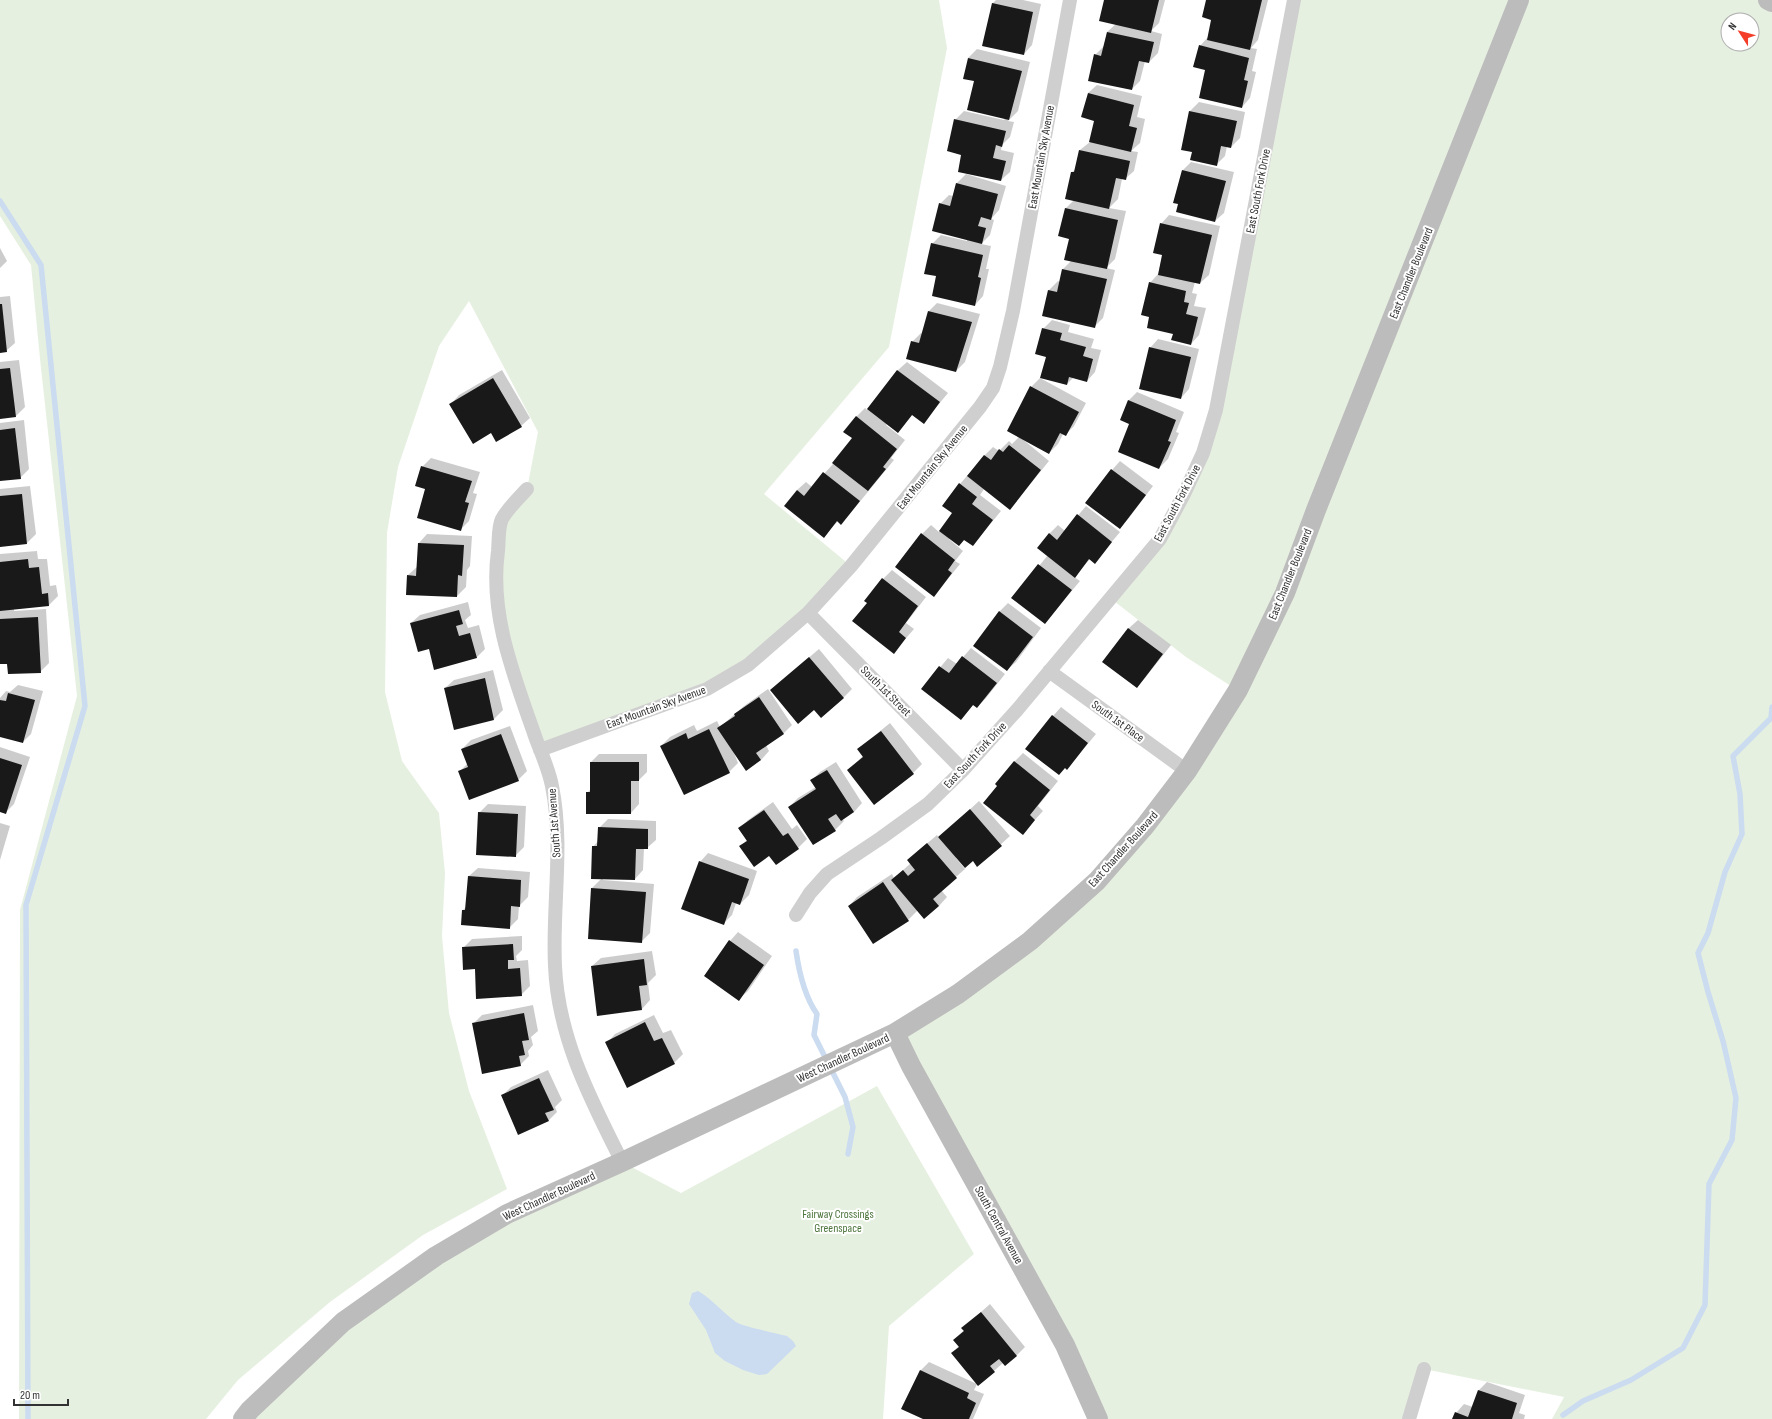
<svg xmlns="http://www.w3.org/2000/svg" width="1772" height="1419" viewBox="0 0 1772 1419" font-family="'Sofia Sans Condensed',sans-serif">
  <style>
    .green { fill: #e6f0e0; fill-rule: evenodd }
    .water { fill: #cbdbf0 }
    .shadow { fill: #0003 }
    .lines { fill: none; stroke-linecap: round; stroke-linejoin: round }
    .stream { stroke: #cbdbf0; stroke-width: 5.5 }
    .building { fill: #191919 }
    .street { stroke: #cfcfcf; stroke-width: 14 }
    .secondary { stroke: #bcbcbc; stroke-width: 20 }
    .labels { text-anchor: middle; stroke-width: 4; stroke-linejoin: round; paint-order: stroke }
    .street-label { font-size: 12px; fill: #323232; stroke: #fff }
    .park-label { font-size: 12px; fill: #4b733a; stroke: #fff }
  </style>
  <rect width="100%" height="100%" fill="#fff"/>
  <path class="green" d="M0,0H939L947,48L889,347L764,494L851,566L748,665L540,750L498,612L502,520L527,489L538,432L469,301L439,346L398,467L387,533L385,692L402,761L439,813L445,873L442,936L449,1013L469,1091L507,1189L423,1235L330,1302L238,1380L206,1419H19L20,910L77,696L40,359L31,265L0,216Z
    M1294,0H1768L1772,2V1419H1552L1564,1397L1424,1369L1409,1419H1098L895,1033L1097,881L1237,690L1186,657L1110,598L1160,539L1203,453ZM1728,20H1752V44H1728Z
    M877,1086L974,1254L889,1326L883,1419H243L436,1256L622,1162L681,1193Z"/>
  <path class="water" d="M698,1291C711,1298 723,1313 736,1322C744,1327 776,1333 787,1336L793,1341L796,1346L767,1374L759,1375L743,1370L725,1361L715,1353L706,1330L689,1304L692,1293Z"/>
  <path class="shadow" d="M996,0H1023L1041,4L1032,45L1024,54L992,4Z
    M1105,0H1165L1159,23L1151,31L1162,34L1158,53L1149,62L1145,61L1140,81L1132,89L1095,55L1104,46L1107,32L1116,24Z
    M1207,0H1268L1258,40L1251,48L1257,49L1252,71L1256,72L1250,98L1242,107L1207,69L1200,46L1208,37L1213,19Z
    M977,49L1030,62L1018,111L1008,121L1014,122L1010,137L1002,145L1001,150L1014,153L1010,172L1001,180L963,154L955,120L964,111L1004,120L1005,118L975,81L968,58Z
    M1097,85L1142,96L1137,117L1145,119L1140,143L1131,151L1138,152L1134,171L1125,179H1122L1118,199L1109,208L1126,211L1115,259L1106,268L1115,270L1103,318L1094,327L1043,315L1049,290L1058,281L1060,282L1063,269L1072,260L1065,209L1074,200L1072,172L1076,169L1080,150L1090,142L1095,120L1088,93Z
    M1199,102L1245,112L1240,138L1231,147L1227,146L1225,156L1216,165L1193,152L1182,149L1190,111Z
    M1191,162L1234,172L1224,213L1215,221L1183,170Z
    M966,174L1006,186L999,210L991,219L994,220L990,235L981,244L991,246L986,269H989L983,296L975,305L938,276L932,244L941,235L967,241V239L940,204L949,195L953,196L957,183Z
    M1169,215L1220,226L1209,275L1200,283L1195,282L1192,293L1197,294L1194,306L1206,308L1199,335L1191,344L1151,317L1150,283L1158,274L1163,254L1161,224Z
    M0,248L7,261L0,268Z
    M10,296L15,343L6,351L0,352V297Z
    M937,303L980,314L965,362L956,371L912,342L921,333L923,334L929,311Z
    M1052,320L1070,325L1068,332L1094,339L1091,348L1101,350L1095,372L1087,381L1074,377L1067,384L1047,357L1043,329Z
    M1158,339L1199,349L1189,389L1181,398L1150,348Z
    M19,360L25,407L16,416L0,418V362Z
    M907,362L948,393L924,422L913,414L898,432L888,423L886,425L905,440L891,458L894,460L849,515L838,521L824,536L797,490L806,482L812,487L833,464L853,438L856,417L865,408L867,410L898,370Z
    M502,370L530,418L521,426L491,431L451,404L459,395Z
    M1040,378L1086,403L1074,426L1065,435L1063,434L1058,444L1049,453L1020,437L1049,461L1010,509L984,489L980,495L1001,511L973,545L965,539L959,545L950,538L949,539L963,551L955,561L960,564L934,596L922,534L931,525L939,532L953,513L960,484L985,455L993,447L999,451L1009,441L1012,444L1019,437L1008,431L1031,387Z
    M1137,392L1184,412L1176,432L1179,433L1168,459L1159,468L1131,423L1128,401Z
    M24,420L29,469L20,478L0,480V423Z
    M431,458L480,472L473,493L477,494L469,521L460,530L427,488L422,467Z
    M1120,461L1153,486L1128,519L1120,528L1112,470Z
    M30,486L36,534L27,543L0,546V489Z
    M1086,506L1120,532L1095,562L1090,559L1074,577L1080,581L1045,623L1013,598L1048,555L1049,534L1058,525L1065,531Z
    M427,534L472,536L470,566L467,570L466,587L457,596L408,575L417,567L419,543Z
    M37,551L38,559H47L50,586L56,585L58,596L49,605L14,609V611L46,609L49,663L40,672L8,663H0V554Z
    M892,570L926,597L906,623L914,629L894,652L868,603L883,579Z
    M468,602L471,615L465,620L468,628L479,625L485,649L476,658L411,623L420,615Z
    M1008,603L1041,628L1016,662L1007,670L974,645L1000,611Z
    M1138,620L1171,645L1145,678L1136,687L1104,662L1129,628Z
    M971,648L1005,674L986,698L977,707L974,704L961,719L922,689L948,658L957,664Z
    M819,649L852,689L843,698L780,682Z
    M493,670L503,710L494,719L454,729L445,688L454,680Z
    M18,685L43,691L31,734L23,742L0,736V698L6,691L10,692Z
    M768,689L792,725L784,733L766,745L769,751L761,760L746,769L732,748L738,763L729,772L661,746L670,737L694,725L697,731L717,721L720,727L744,706Z
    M1061,707L1096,734L1067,769L1053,716Z
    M890,723L922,764L913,773L874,804L848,770L863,756L858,749Z
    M510,726L527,771L518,780L459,772L468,763L462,749L471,740Z
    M0,747L30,757L14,804L5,813L0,811Z
    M1023,753L1058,781L1038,806L1043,811L1023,833L998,786L1014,762Z
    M599,754H647V772L639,780V804L631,813L587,793L591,789V762Z
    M836,762L862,803L854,812L842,819L844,821L835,830L789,807L798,798L816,787L812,780L820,772Z
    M979,801L1010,836L977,866L973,860L957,856L956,858L965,869L941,890L947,897L939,906L918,910L908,920L849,906L857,897L892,874L894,878L911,863L917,852L937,835L939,838Z
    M773,802L792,829L797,825L807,839L798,848L776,864L769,855L740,847L747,840L739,829L748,820Z
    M488,804L526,806L524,847L515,856L479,813Z
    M608,819L656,821V840L647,848H644L643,870L635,879L603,878V880L654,884L650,933L641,942L592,888L602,878L593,847L598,841L599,828Z
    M0,823L10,826L0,860Z
    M708,853L757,871L749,895L740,904L736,903L732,915L723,924L700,862Z
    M478,868L530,872L528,897L519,906L518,919L509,928L463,910L467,906L469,876Z
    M738,932L772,956L748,991L739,999L730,941Z
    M522,936V950L516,956L517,961L528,960L530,986L521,995L476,968L463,948L472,939Z
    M652,951L656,975L648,983L650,1000L642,1009L592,966L601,958Z
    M533,1005L538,1031L531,1037L533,1045L528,1051L529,1056L520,1065L473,1024L482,1015Z
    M654,1015L663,1033L671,1030L683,1054L674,1063L607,1043L615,1034Z
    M548,1070L562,1100L555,1107L557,1112L549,1120L519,1134L502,1096L511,1087Z
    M990,1304L1025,1347L1016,1356L1003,1363L978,1385L952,1353L959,1346L954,1340L964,1330L963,1328Z
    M929,1362L977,1384L974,1390L984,1394L973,1419H925L920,1371Z
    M1487,1382L1525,1395L1519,1413L1525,1415L1524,1419H1453L1456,1413L1464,1404L1473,1407L1479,1390Z"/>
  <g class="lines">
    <path class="stream" d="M0,201L41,265L85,706L26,905L28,1419
      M796,951C799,972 805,997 817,1014L814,1035L845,1097L853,1127L848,1154
      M1563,1415L1583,1401L1631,1380L1683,1348L1705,1305L1709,1184L1732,1140L1736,1098L1723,1041L1708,992L1698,953L1708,933L1725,872L1742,834L1740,794L1733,756L1771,718L1772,707"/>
  </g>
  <path class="building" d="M1104,0H1159L1151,33L1099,21Z
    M1206,0H1262L1250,50L1207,40L1211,20L1202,17Z
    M992,3L1033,12L1024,55L982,46Z
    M1107,32L1154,42L1149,63L1139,61L1132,90L1088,81L1094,54L1101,56Z
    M1199,45L1249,58L1244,80L1248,81L1242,108L1199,98L1205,70L1193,67Z
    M968,58L1022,71L1009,120L967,110L974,81L963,79Z
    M1088,93L1134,105L1129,126L1137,128L1131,152L1089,142L1094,121L1081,117Z
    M1189,111L1237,121L1231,148L1221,146L1217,166L1190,160L1192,152L1181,150Z
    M954,119L1006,131L1002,147L996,145L993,158L1006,161L1001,181L958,172L961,155L947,151Z
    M1079,150L1130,161L1126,180L1116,178L1109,209L1065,199L1071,172H1074Z
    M1182,170L1226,181L1215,222L1176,212L1178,204L1173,203Z
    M956,183L998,194L991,220L981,217L978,226L986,228L982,244L932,231L939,203L950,206Z
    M1065,208L1118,220L1107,269L1064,260L1069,239L1058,236Z
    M1160,223L1212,235L1200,284L1158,275L1162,255L1153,253Z
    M931,243L983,255L978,277L981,278L975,306L932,296L936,276L924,274Z
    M1062,269L1107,279L1095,328L1042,316L1048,290L1057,292Z
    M1149,282L1186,291L1184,302L1189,303L1186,314L1198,317L1191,345L1171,340L1173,334L1147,328L1149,317L1141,315Z
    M0,304H2L7,352L0,353Z
    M928,311L972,322L956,372L906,359L911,341L919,343Z
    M1042,328L1062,333L1060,340L1086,347L1083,356L1093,359L1087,382L1069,377L1067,385L1040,378L1046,357L1035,354Z
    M1149,347L1191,357L1181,399L1139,389Z
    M10,368L16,417L0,419V369Z
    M897,370L940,402L924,424L912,415L898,433L867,409Z
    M493,378L522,427L496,442L491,433L473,444L449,404Z
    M1030,386L1079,412L1066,436L1060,433L1049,454L1007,431Z
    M1128,400L1176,420L1168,441L1171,442L1159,469L1118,452L1129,424L1120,420Z
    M856,416L897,449L883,467L886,469L868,491L832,463L852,438L843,432Z
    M15,428L21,479L0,481V430Z
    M1009,445L1041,470L1010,510L967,476L984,455L991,460L999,449L1003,452Z
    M421,466L472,481L465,502L469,503L461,531L417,518L425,489L415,486Z
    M1111,469L1146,495L1120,529L1085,503Z
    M823,472L860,501L841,525L837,521L824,538L784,506L797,490L804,496Z
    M959,483L977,497L972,504L993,520L973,546L964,540L959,546L939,531L952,513L942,506Z
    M22,494L27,544L0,547V496Z
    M1077,514L1112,542L1095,564L1089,559L1075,578L1037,548L1049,533L1057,540Z
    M921,533L955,560L948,570L952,573L934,597L895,567Z
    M418,543L464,545L462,576L458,575L457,597L406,595L407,575L416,576Z
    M28,559L29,568L39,567L42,594L48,593L49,606L0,611V562Z
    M1038,564L1072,590L1045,624L1011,598Z
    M882,578L918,606L899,632L906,638L894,654L852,621L867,603L864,601Z
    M459,610L463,624L456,626L459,636L470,633L477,658L434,670L429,649L418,652L410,623Z
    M999,611L1033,637L1007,671L973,646Z
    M38,617L41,673L8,674L7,664H0V619Z
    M1128,628L1163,654L1137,688L1102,662Z
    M962,656L997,683L977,708L973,705L961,720L921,689L939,666L949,673Z
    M809,657L844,698L821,718L814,710L798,724L770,690Z
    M485,678L494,720L454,730L444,688Z
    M8,693L35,700L23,743L0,737V700L6,701Z
    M759,697L784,734L756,753L761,760L746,771L717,728L735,716L734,714Z
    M1052,715L1088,743L1067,770L1065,768L1059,775L1025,749Z
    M709,729L730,773L684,795L660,746L686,733L688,739Z
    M881,731L914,774L874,805L847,770L863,757L857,749Z
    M501,734L519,781L469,800L458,771L468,767L461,749Z
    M0,758L22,765L6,814L0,812Z
    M1014,761L1050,790L1030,815L1035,820L1023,835L983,803L997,786L995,784Z
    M590,762H639V781H631V814H586V792H590Z
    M827,770L854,812L841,821L836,814L828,819L836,831L813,845L788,807L816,789L810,780Z
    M970,809L1002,846L977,867L973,861L965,868L938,837Z
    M764,810L783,836L788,833L799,849L776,865L769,856L754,867L739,846L747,841L738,828Z
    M478,812L518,814L516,857L476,855Z
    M598,827L648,829V849H636L635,880L591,879L592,846H597Z
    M927,843L957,878L933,899L939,906L924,919L891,880L903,870L908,876L915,870L907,860Z
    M699,861L749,879L740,905L732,902L724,925L681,909Z
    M468,876L521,880L520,907L511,906L510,929L461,925L462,910H465Z
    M883,882L909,921L873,944L848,906Z
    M591,888L646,892L642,943L588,939Z
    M729,940L764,965L739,1001L704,976Z
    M513,944L514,960H508V969L520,968L522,996L476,999L475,969L463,970L462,947Z
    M644,959L647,985L639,986L642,1010L597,1016L591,966Z
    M524,1013L529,1040L522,1041L525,1055L519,1056L521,1066L482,1074L472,1023Z
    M645,1022L654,1041L662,1038L675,1064L627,1088L605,1042Z
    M539,1078L554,1110L545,1113L549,1121L518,1135L501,1095Z
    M981,1312L1017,1356L1005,1366L999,1359L990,1366L995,1372L978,1386L951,1353L959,1347L953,1340L964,1331L961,1328Z
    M920,1370L969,1393L967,1398L976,1403L969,1419H923L901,1409Z
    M1478,1390L1517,1403L1512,1419H1452L1455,1412L1468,1417Z"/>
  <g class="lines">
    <path class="street" d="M527,489C519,498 508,508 502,519C498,527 499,541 498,551C489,616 515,678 536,739C542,755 549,770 552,786C564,846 552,906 555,966C558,1038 591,1100 622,1162
      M808,613L963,770
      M1049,671L1187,771
      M540,750L707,689L748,665L808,613L851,566L980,407L993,388L1000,367L1013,311L1070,0
      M796,915L810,893L827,874L881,838L928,804L963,770L1017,710L1160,539L1184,494L1203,453L1216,410L1294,0
      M1409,1419L1424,1369"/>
    <path class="secondary" d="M1768,0L1772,2
      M895,1033L911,1066L1065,1345L1098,1419
      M243,1419L250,1410L343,1322L436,1256L507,1214L622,1162L895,1033L958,994L1030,941L1097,881L1145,826L1187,771L1238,690L1285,593L1316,510L1519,0"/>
  </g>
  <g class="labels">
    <g class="street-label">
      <text transform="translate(1041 157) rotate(-80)" y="4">East Mountain Sky Avenue</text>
      <text transform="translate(1258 191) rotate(-79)" y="4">East South Fork Drive</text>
      <text transform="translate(1411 273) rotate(-68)" y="4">East Chandler Boulevard</text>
      <text transform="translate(932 467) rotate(-51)" y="4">East Mountain Sky Avenue</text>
      <text transform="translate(1177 503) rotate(-62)" y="4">East South Fork Drive</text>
      <text transform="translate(1290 574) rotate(-68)" y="4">East Chandler Boulevard</text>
      <text transform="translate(886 691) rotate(45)" y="4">South 1st Street</text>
      <text transform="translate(656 707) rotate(-20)" y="4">East Mountain Sky Avenue</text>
      <text transform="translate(1118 721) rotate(36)" y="4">South 1st Place</text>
      <text transform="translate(975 755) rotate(-47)" y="4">East South Fork Drive</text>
      <text transform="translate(554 823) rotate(-94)" y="4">South 1st Avenue</text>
      <text transform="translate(1123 849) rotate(-48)" y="4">East Chandler Boulevard</text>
      <text transform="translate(843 1058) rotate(-25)" y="4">West Chandler Boulevard</text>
      <text transform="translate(549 1196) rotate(-25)" y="4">West Chandler Boulevard</text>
      <text transform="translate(999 1225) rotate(61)" y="4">South Central Avenue</text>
    </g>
    <g class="park-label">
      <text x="838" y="1218">Fairway Crossings<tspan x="838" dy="14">Greenspace</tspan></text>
    </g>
  </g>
  <g transform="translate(1740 32) rotate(306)"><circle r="19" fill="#ffffff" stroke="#adadad"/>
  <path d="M0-3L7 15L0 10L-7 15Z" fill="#f53e29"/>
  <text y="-6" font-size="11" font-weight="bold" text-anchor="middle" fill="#323232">N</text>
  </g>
  <path d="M14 1399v6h54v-6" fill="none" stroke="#323232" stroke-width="2"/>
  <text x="20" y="1399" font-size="12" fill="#323232" stroke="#ffffff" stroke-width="3" paint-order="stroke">20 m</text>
</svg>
